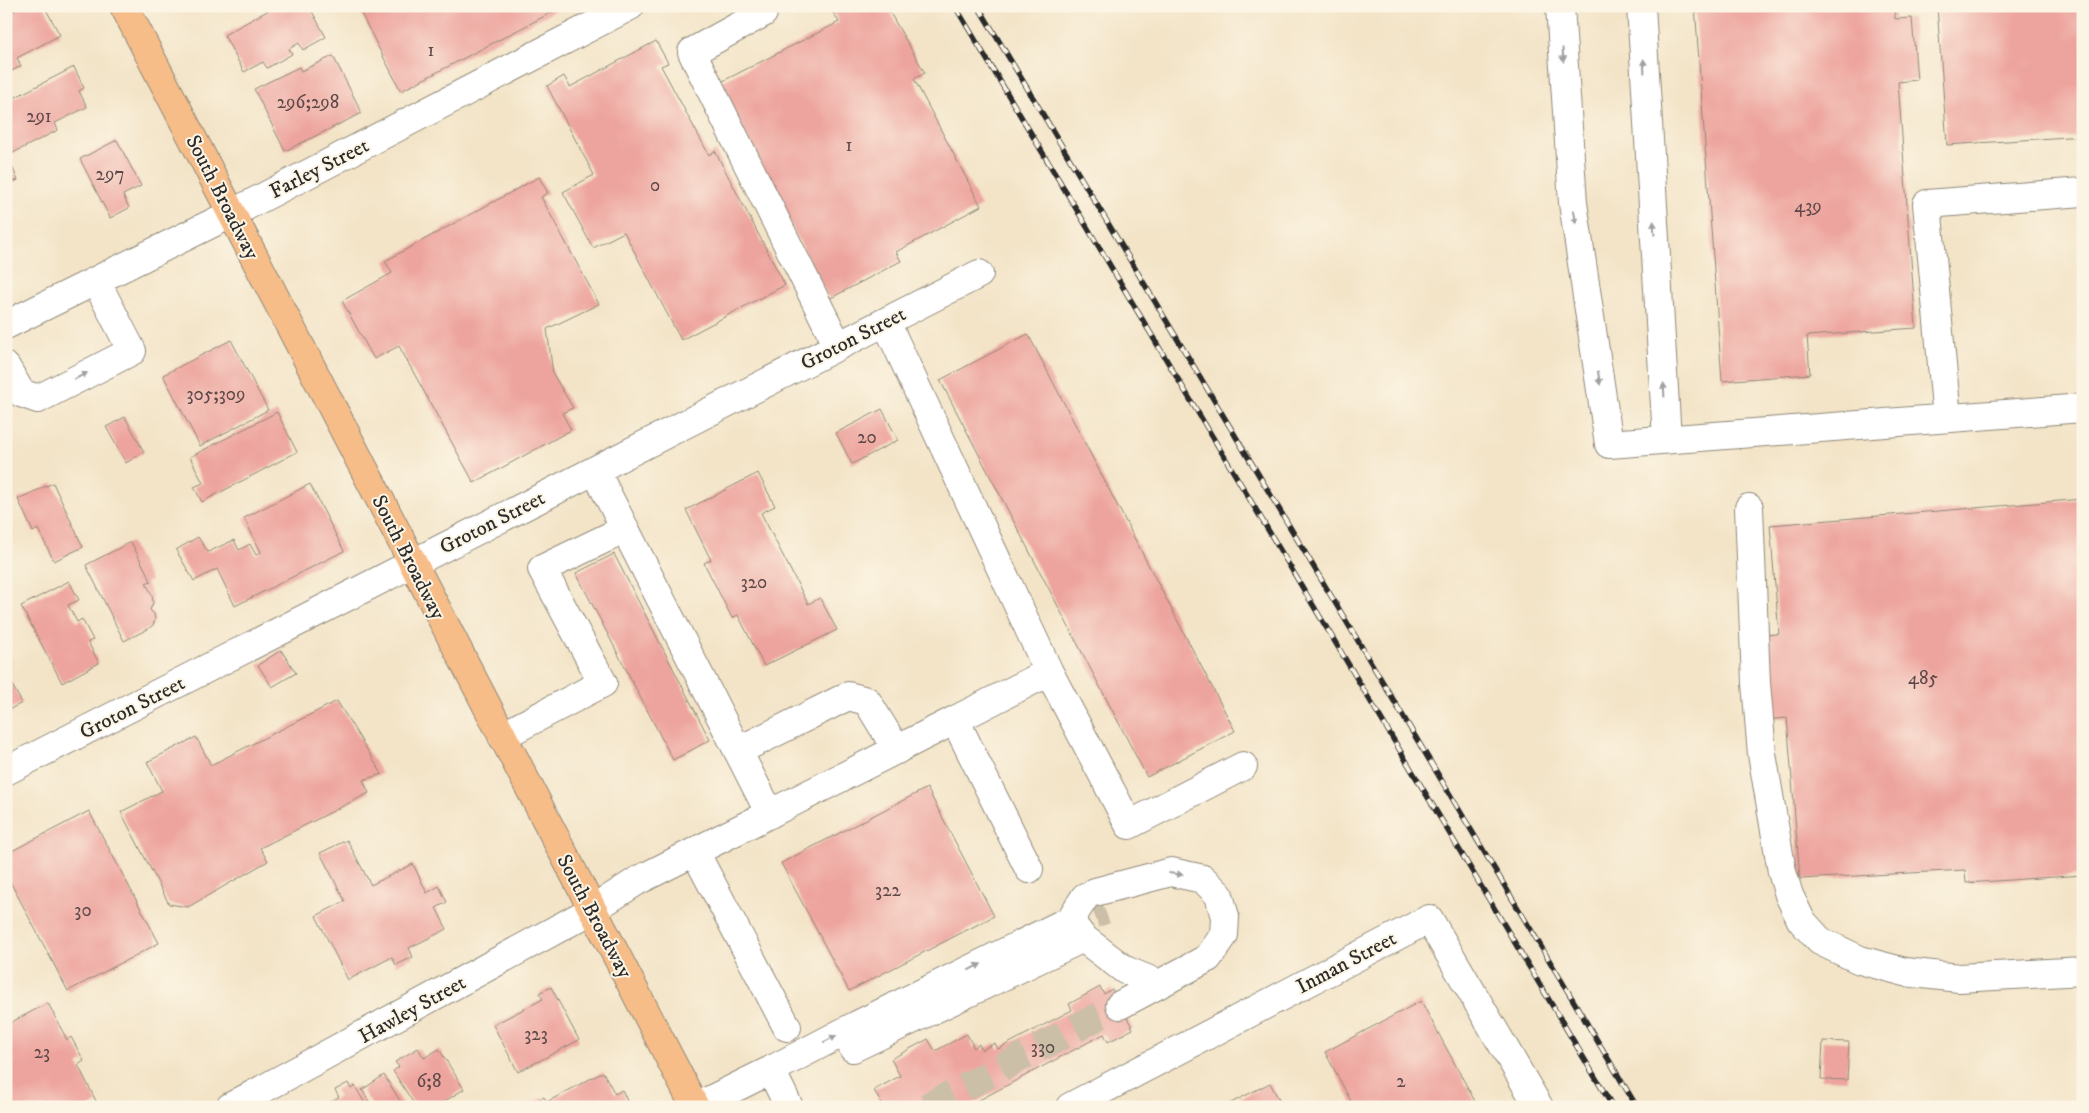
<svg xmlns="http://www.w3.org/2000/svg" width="2089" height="1113" viewBox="0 0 2089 1113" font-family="'IM FELL DW Pica',serif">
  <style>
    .building { fill: #eda49e }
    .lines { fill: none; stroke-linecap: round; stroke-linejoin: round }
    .minor-tunnel { stroke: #cbbfa8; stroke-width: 28; stroke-dasharray: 28 14; stroke-linecap: butt }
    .minor-casing { stroke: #8f8879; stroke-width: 30 }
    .major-casing { stroke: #8f8879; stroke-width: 30 }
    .minor { stroke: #fff; stroke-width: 28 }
    .major { stroke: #f7bd88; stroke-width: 28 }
    .rail-casing { stroke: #2b2b2b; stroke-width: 5.5 }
    .rail { stroke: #fcf5e5; stroke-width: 4; stroke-dasharray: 11; stroke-linecap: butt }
    .oneway { fill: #a0a0a0 }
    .labels { text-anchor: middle; stroke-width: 4; stroke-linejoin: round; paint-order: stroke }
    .number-label { font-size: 19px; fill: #5c4948 }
    .street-label { font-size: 21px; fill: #2b2b2b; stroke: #fcf5e5 }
  </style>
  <rect width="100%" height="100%" fill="#fcf5e5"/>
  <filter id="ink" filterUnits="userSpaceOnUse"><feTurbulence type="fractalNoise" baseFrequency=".02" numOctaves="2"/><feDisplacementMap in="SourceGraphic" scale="10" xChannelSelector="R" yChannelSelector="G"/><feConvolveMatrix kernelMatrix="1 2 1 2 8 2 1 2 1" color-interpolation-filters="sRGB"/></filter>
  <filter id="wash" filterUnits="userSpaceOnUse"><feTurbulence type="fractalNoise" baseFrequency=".0096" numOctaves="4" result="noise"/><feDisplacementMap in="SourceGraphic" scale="20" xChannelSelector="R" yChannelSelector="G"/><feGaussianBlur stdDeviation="1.12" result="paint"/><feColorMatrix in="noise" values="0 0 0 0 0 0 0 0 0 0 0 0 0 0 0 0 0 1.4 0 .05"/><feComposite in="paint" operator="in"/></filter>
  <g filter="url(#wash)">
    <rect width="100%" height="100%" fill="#f3e4c7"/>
    <g id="blocks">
      <path class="building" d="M22,6H44L60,35L17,58L21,66L6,74V15Z
        M276,6H309L326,37L303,50L299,43L289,49L292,54L267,68L263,62L244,72L224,35Z
        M357,6H564L401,91Z
        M829,6H886L925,73L914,79L981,206L896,252L901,261L829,299L719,83L839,22Z
        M1695,6H1894L1895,19L1912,18L1917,80L1898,82L1916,328L1807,336L1810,374L1722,381Z
        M1937,6H2083V136L1947,145Z
        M656,41L668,63L661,66L709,155L715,151L785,285L681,340L624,232L593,248L563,192L594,175L547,86L564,76L570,87Z
        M333,56L362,113L285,151L254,89L299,67L301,71Z
        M74,67L84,88L79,91L87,107L55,123L58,130L7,156L6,102Z
        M117,140L141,186L123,195L129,208L110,218L80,159Z
        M9,160L18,180L6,185V161Z
        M539,177L548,193L541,197L599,304L547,329L553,374L573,408L562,413L571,430L474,483L399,346L374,359L342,301L392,273L385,261Z
        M1028,334L1235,731L1147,777L940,380Z
        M231,340L268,410L200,446L163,375Z
        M882,409L898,440L852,464L836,433Z
        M277,412L297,452L202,502L194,487L203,483L190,457Z
        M125,417L144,452L126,463L106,427Z
        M758,473L775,506L761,513L808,604L820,598L837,630L764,666L738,615L732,618L704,563L711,560L686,510Z
        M53,483L83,547L54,561L38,529L33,532L18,499Z
        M310,484L344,551L235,606L217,569L194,581L176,550L198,537L208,552L234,540L239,550L250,544L256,555L261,552L244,518Z
        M2083,499V875L1966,883L1965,870L1800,879L1787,718L1766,720L1759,635L1779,634L1770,525Z
        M131,542L151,581L146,583L152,595L153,603L150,610L154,614L155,620L153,625L148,629L124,641L86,565Z
        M614,554L710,740L673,760L576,573Z
        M69,581L79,600L68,605L77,622L82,619L93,640L88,642L99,663L62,683L21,606Z
        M281,650L296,673L272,687L258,665Z
        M6,652L12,663L6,666Z
        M6,674L22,703L6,711Z
        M337,701L382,774L363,780L369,793L260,848L268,861L188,907L169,904L121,812L162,791L147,762L196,737L211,765Z
        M927,788L994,916L849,991L781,863Z
        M89,811L159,943L68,991L6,874V854Z
        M347,840L371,885L413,864L427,893L439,886L447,902L436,908L447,929L409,948L413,957L396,965L392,957L348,980L316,916L345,901L320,853Z
        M551,987L579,1040L518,1072L493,1025L543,999L539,993Z
        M1100,987L1104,994L1112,989L1133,1029L1108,1042L1104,1034L966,1107H883L874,1090L900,1076L891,1059L928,1039L935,1051L967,1034L974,1048L979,1044L982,1050L995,1043L998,1049L1072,1010L1069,1004Z
        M1421,1001L1478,1107H1354L1325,1052Z
        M48,1003L67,1040L71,1037L84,1061L78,1065L97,1103L90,1107H6V1025Z
        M1823,1041L1849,1042L1847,1080L1821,1079Z
        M418,1048L424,1058L439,1049L464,1089L436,1107H416L393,1071L399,1067L395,1062Z
        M603,1072L615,1094L622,1090L630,1107H525L544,1097L547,1102Z
        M384,1075L404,1107H373L362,1090Z
        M348,1083L351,1089L355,1086L367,1107H322L339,1097L335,1090Z
        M1270,1083L1283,1107H1223Z"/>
    </g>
  </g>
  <g filter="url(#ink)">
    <use href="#blocks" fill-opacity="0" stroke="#8f8879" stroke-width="1"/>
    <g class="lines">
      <path class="minor-tunnel" d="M1094,914L1105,910
        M927,1107L1120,1005"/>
      <defs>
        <path id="minor" d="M759,6L763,13L692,52L838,346
          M1560,6L1573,203L1609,444L2083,408
          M1641,6L1667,439
          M886,322L1049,672L1129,825L1243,766
          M6,325L231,214L630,6
          M6,367L21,393L38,399L132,351L96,281
          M1947,418L1927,204L2083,192
          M595,470L625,529
          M1749,508L1756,683L1762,754L1782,872L1789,895L1801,920L1820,941L1860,960L1905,972L1959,978L2083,971
          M955,720L1049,672
          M502,736L603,683L542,569L625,529L770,814
          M738,751L848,696L867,701L897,750
          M6,771L979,274
          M695,852L787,1027
          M1095,892L1171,872L1203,879L1219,895L1225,917L1224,935L1208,958L1120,1005
          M1073,925L1083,938L1125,970L1159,984
          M853,1048L1083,938
          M771,1070L857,1025L1070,920L1085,897
          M230,1107L592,910L637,881L955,720L1029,869
          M696,1107L771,1070L789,1107
          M1070,1107L1429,919L1539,1107"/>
        <path id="major" d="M124,6L695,1107"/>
      </defs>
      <use href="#minor" class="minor-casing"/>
      <use href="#major" class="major-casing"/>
      <use href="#minor" class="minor"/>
      <use href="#major" class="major"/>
      <defs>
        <path id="rail" d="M955,6L1613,1107
          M978,6L1637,1107"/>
      </defs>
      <use href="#rail" class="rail-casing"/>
      <use href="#rail" class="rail"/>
    </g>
    <defs><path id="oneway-solid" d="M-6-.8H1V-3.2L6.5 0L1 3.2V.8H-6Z" transform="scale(1.25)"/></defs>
    <g class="oneway">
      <use href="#oneway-solid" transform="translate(1563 55) rotate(86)"/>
      <use href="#oneway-solid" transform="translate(1644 66) rotate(-93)"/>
      <use href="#oneway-solid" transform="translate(1575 217) rotate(81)"/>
      <use href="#oneway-solid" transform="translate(1654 228) rotate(-93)"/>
      <use href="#oneway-solid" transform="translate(81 376) rotate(-27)"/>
      <use href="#oneway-solid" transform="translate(1599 378) rotate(81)"/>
      <use href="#oneway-solid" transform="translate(1664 390) rotate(-93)"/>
      <use href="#oneway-solid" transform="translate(1176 874) rotate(7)"/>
      <use href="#oneway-solid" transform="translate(975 967) rotate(-26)"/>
      <use href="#oneway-solid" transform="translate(830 1039) rotate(-27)"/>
    </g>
  </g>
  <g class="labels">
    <g class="number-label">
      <text x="431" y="56">1</text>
      <text x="308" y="108">296;298</text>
      <text x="39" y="122">291</text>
      <text x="849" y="151">1</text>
      <text x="110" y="180">297</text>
      <text x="655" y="191">0</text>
      <text x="1808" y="212">439</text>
      <text x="216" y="400">305;309</text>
      <text x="867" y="443">20</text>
      <text x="754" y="588">320</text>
      <text x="1923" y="684">485</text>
      <text x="888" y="896">322</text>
      <text x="83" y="916">30</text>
      <text x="536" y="1040">323</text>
      <text x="1043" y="1053">330</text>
      <text x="42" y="1058">23</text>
      <text x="429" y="1087">6;8</text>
      <text x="1401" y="1087">2</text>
    </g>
    <g class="street-label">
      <text transform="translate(319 168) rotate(-27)" y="7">Farley Street</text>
      <text transform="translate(223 197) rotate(63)" y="7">South Broadway</text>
      <text transform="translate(853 338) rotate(-27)" y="7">Groton Street</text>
      <text transform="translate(492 522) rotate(-27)" y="7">Groton Street</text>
      <text transform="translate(409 557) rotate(63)" y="7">South Broadway</text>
      <text transform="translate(132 707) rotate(-27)" y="7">Groton Street</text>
      <text transform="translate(595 916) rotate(62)" y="7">South Broadway</text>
      <text transform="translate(1346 962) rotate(-28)" y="7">Inman Street</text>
      <text transform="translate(412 1009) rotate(-29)" y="7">Hawley Street</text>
    </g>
  </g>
  <rect width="2089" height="1113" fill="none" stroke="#fcf5e5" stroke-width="25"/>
</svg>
